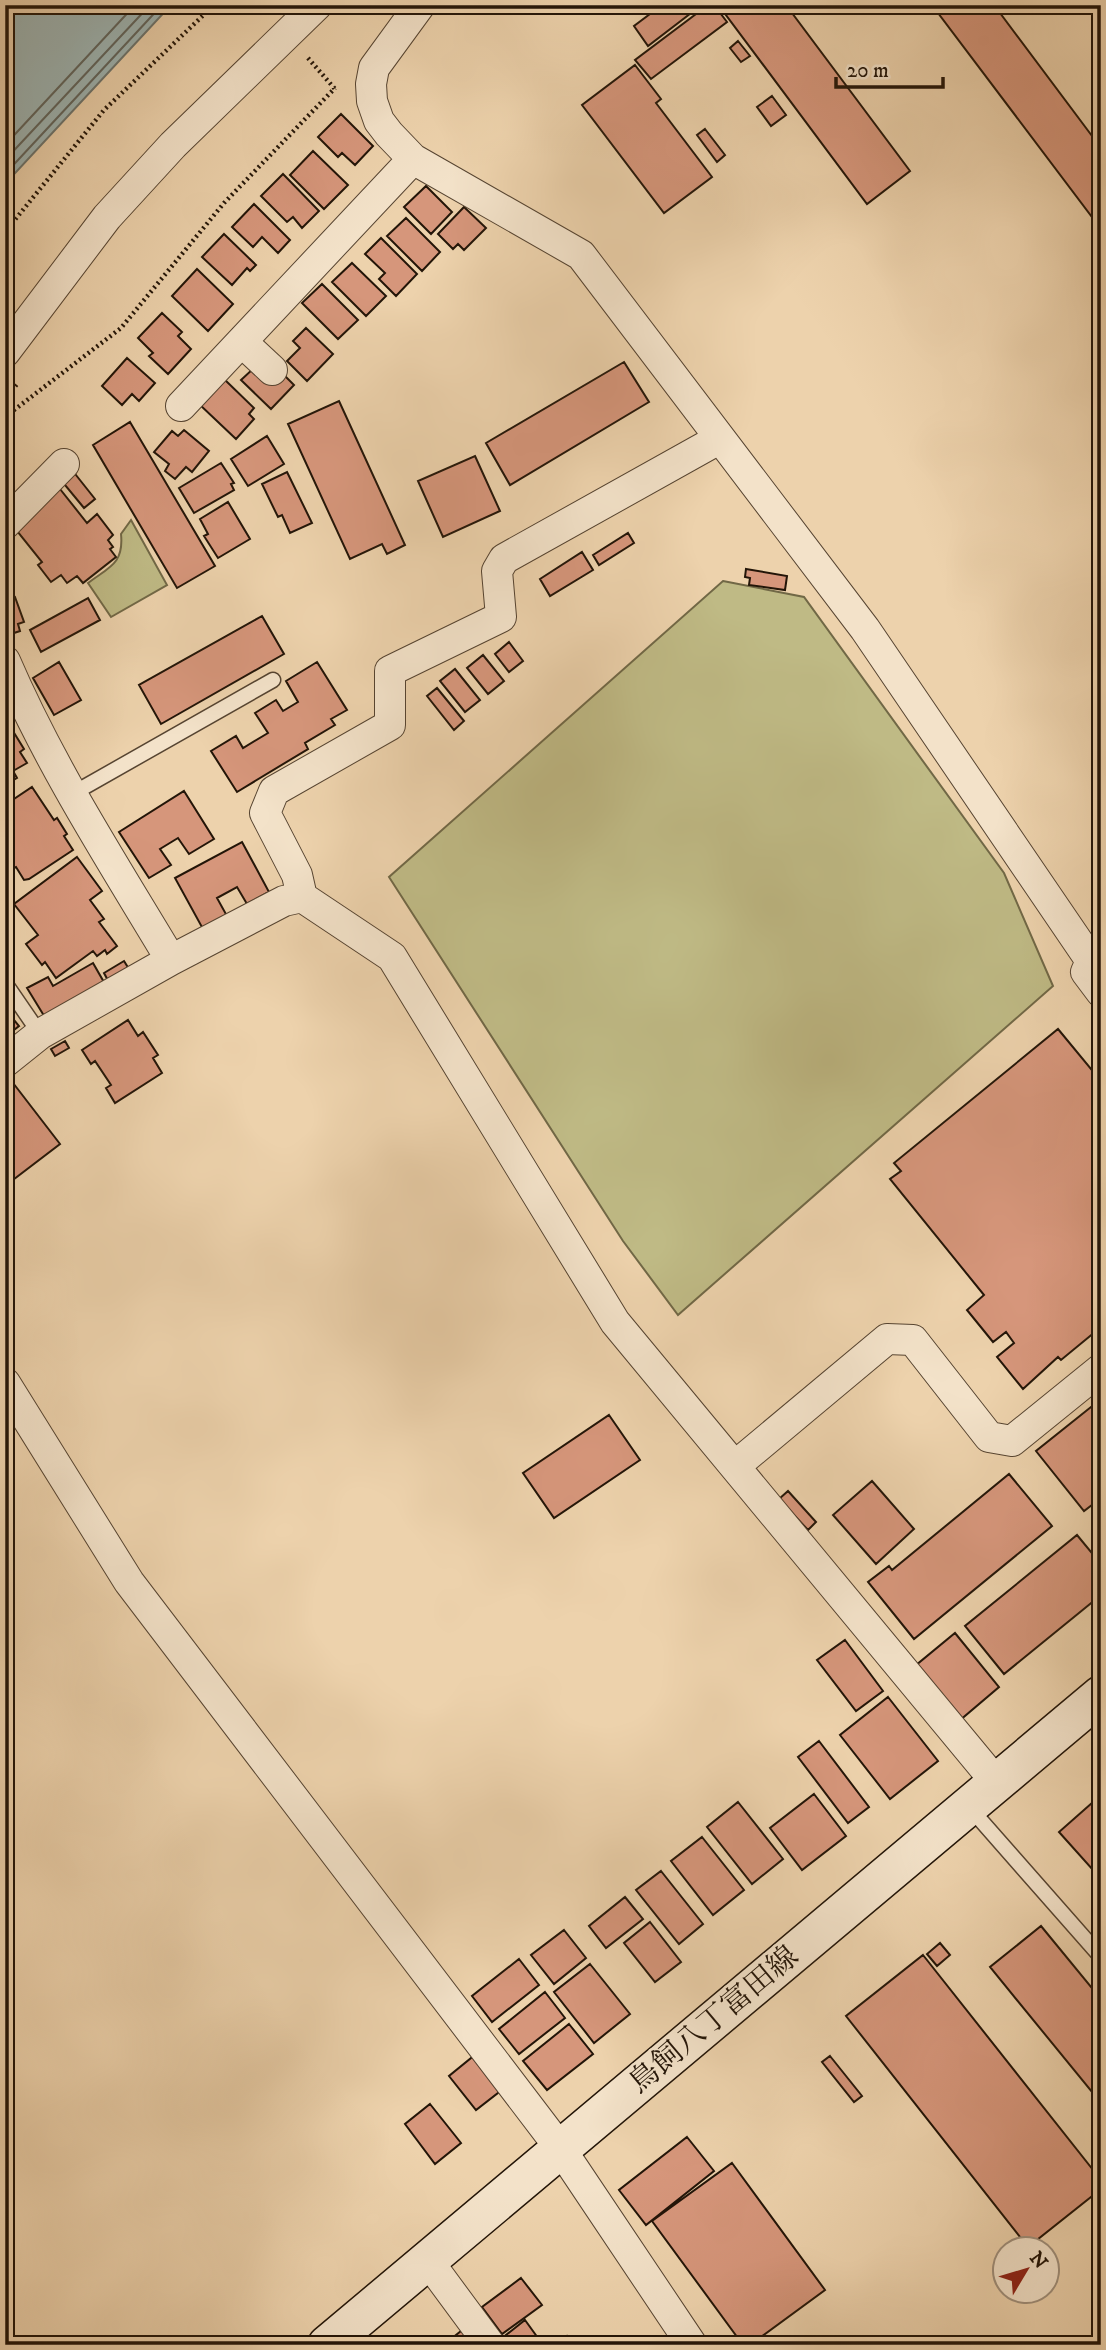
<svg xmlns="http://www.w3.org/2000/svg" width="1106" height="2350" viewBox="0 0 1106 2350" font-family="'IM FELL DW Pica','Noto Serif JP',serif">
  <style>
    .green { fill: #bfba85; stroke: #716846; stroke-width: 2 }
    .water { fill: #9db5b4; stroke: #6c756f; stroke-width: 2 }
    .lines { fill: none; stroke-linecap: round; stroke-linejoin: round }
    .shore { stroke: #60655e; stroke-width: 2 }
    .building { fill: #d6967b; stroke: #231508; stroke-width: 2 }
    .service-casing { stroke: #564431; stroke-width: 17 }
    .minor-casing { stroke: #564431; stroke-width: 32 }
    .secondary-casing { stroke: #231508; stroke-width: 41 }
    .path { stroke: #231508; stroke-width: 4.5; stroke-dasharray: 2 3.5; stroke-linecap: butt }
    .service { stroke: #f3e2c9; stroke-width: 14 }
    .minor { stroke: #f3e2c9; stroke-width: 30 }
    .secondary { stroke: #f3e2c9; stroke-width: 38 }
    .labels { text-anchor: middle; stroke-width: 5; stroke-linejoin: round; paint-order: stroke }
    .street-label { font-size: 30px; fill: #231508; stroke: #f3e2c9 }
  </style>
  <rect width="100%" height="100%" fill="#edd2ac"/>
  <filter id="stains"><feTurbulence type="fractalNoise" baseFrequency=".00286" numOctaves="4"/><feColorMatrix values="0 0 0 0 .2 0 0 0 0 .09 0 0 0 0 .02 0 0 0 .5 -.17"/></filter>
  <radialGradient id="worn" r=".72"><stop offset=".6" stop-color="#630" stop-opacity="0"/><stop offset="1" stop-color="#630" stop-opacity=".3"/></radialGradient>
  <path class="green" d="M131,520L167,585L111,617L88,583C109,567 124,564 121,534Z
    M723,581L804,597L1004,873L1053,986L678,1315L623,1241L389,877Z"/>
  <path class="water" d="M5,5H171L5,184Z"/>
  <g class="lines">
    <path class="shore" d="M5,145L135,5
      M5,160L150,5
      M5,174L162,5"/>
  </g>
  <path class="building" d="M662,5H692L695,10L648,46L634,26Z
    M708,5H714L727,22L651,79L635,60Z
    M722,5H786L910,171L867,204L720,7Z
    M932,5H994L1101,148V229Z
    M738,41L750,56L741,62L730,48Z
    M635,65L661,99L656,103L712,177L664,213L582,105Z
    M772,96L786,115L771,126L757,107Z
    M341,114L373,146L355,165L342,153L338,157L318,137Z
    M705,129L725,155L717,162L697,135Z
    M313,151L348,185L324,209L290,175Z
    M283,174L319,211L302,228L293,217L287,222L261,196Z
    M426,186L452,212L431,234L404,207Z
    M254,204L290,240L278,253L262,237L253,247L232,227Z
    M464,207L486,228L464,250L458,244L453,249L438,234Z
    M406,218L440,252L422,271L387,236Z
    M224,234L256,265L250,271L247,268L232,285L202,257Z
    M381,238L417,274L396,296L379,279L385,273L365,254Z
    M352,263L386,296L366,316L332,282Z
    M197,269L233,304L208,331L172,296Z
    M322,284L358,320L338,339L302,303Z
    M162,313L182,332L178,336L191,349L168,374L149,356L153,353L138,338Z
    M306,328L333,354L307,381L287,361L300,348L293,341Z
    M127,358L155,383L139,401L132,394L122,405L102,386Z
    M624,362L649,402L510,485L486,443Z
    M255,367L279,370L294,385L271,409L241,380Z
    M223,378L254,408L249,414L254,419L236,439L199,404Z
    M339,401L405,545L387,554L382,544L350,559L288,424Z
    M130,422L215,566L177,588L93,445Z
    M184,430L209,451L192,472L186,467L175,479L165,471L169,464L154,452L172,431L178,436Z
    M267,436L284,464L248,486L231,459Z
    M475,456L500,511L443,537L418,481Z
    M221,463L234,483L231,484L234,490L194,513L179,488Z
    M72,470L95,499L84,508L60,479Z
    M287,472L312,523L290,533L282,515L278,517L262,484Z
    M60,489L87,523L97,514L113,535L108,540L113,547L110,549L116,557L83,583L77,576L67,583L61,575L51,582L38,565L42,562L13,526Z
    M228,502L250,539L218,558L204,536L208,534L200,519Z
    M628,533L634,543L599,565L593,555Z
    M582,552L593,570L550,596L540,579Z
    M746,569L787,576L785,590L749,585L750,578L745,577Z
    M15,597L24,622L18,624L20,631L8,635L5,627V601Z
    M88,598L100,620L41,652L30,630Z
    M262,616L284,654L161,724L139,685Z
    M509,642L523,661L509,672L495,654Z
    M483,655L504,681L488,694L467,668Z
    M59,662L81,700L54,715L33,678Z
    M317,662L347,710L331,719L335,725L305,743L308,749L237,792L211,751L236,736L243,748L268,733L255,713L276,700L283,711L298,702L286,681Z
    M455,669L480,700L465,712L440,681Z
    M437,688L464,721L454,730L427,696Z
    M8,723L24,749L20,752L27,763L13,771L17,778L5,785V725Z
    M32,787L54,820L57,818L67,834L64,836L73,850L29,879L24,880L16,867L12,869L5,858V805Z
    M184,791L214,839L189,854L178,838L160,849L171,865L149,878L119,832Z
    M242,842L269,892L247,904L237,887L217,898L227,916L203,929L175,878Z
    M77,857L102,891L90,900L104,919L99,922L117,946L107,954L105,950L97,956L93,951L56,978L45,962L42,965L26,944L38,935L14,904Z
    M124,961L132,974L111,986L104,973Z
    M93,963L105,984L46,1019L27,988L48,977L53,986Z
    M5,1009L19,1026L5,1037Z
    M128,1020L138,1036L143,1032L158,1055L153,1058L162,1073L115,1103L106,1088L111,1085L95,1061L91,1064L82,1050Z
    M1058,1029L1101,1081V1327L1061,1360L1058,1357L1023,1389L997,1357L1014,1343L1006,1332L993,1342L967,1310L984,1295L890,1179L901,1171L894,1163Z
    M65,1041L69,1048L55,1056L51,1049Z
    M10,1079L60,1144L5,1186V1083Z
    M1101,1399V1498L1084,1511L1036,1451Z
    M609,1415L640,1460L554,1518L523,1473Z
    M1009,1474L1052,1526L914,1639L868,1582L889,1566L892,1570Z
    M872,1481L914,1529L876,1564L833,1515Z
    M788,1491L816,1522L808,1530L779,1499Z
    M1077,1535L1101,1564V1595L1004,1674L965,1626Z
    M955,1633L999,1687L959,1721L915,1666Z
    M845,1640L883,1691L856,1711L817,1660Z
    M888,1697L938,1761L890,1799L840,1735Z
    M819,1741L869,1807L848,1823L798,1757Z
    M814,1794L846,1836L802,1870L770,1828Z
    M1101,1795V1879L1059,1832Z
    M738,1802L783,1859L752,1884L707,1827Z
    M702,1837L744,1890L713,1915L671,1861Z
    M661,1871L703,1924L679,1944L636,1890Z
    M625,1897L643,1919L606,1948L589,1926Z
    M650,1922L681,1962L655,1982L624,1943Z
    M1041,1926L1101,1999V2103L990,1967Z
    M564,1930L586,1958L554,1984L531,1955Z
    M940,1943L950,1955L937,1966L927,1954Z
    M923,1955L1101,2180V2189L1028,2247L846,2016Z
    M519,1959L539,1985L492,2022L472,1996Z
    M590,1964L630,2014L594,2043L554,1992Z
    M545,1992L565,2018L519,2054L499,2029Z
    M569,2024L593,2054L547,2090L523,2061Z
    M476,2054L503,2089L476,2110L449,2076Z
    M830,2056L862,2096L854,2102L822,2062Z
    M430,2104L461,2143L435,2164L405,2124Z
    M687,2137L714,2171L646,2225L619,2190Z
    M732,2163L825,2290L750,2345H743L652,2221Z
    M521,2278L542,2305L502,2334L482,2307Z
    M525,2320L543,2345H513L506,2335Z
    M466,2327L480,2345H448L446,2343Z
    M567,2336L574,2345H556Z"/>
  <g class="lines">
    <defs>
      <path id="service" d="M72,794L273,680
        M5,983L40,1034
        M970,1808L1101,1957"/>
      <path id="minor" d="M420,5L374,68L371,84L372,101L379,121L389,134L413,159L581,255L865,629L1091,961L1101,955
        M242,342L272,370
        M5,352L107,217L173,145L317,5
        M181,406L413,159
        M719,439L504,559L497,571L501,617L390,671V725L274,791L265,813L297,875L302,897L392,957L615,1322L996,1782
        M5,524L64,464
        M5,661C50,766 113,863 171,960
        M1091,961L1086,972L1101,992
        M5,1062L40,1034L171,960L284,901L302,897
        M5,1383L129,1582L560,2148L692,2345
        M735,1466L887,1339L913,1340L989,1437L1012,1441L1101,1369
        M428,2261L490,2345"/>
      <path id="secondary" d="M327,2345L1101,1695"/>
    </defs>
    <use href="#service" class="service-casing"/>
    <use href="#minor" class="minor-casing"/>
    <use href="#secondary" class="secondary-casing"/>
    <path class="path" d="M308,58L335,89
      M5,232L104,110L214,5
      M5,399L17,384
      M5,417L121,328L224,203L335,88"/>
    <use href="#service" class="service"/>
    <use href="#minor" class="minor"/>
    <use href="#secondary" class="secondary"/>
  </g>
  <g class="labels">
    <g class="street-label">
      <text transform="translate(713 2019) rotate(-40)" y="10">鳥飼八丁富田線</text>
    </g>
  </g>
  <rect width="1106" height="2350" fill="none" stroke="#edd2ac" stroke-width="28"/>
  <rect x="7" y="7" width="1092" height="2336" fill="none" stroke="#231508" stroke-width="3.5"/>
  <rect x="14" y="14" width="1078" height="2322" fill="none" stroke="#231508" stroke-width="2"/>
  <g transform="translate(1026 2270) rotate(52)"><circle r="33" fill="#f3e2c9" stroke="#a0907c" stroke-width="2"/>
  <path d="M0-5L12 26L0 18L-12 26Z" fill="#8f2418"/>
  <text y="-10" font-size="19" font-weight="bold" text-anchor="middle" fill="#231508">N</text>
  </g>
  <path d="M836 77v10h107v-10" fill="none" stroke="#231508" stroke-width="3.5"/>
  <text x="847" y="77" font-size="21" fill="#231508" stroke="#f3e2c9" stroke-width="5" paint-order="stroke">20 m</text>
  <rect width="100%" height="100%" filter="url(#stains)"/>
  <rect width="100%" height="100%" fill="url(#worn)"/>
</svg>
